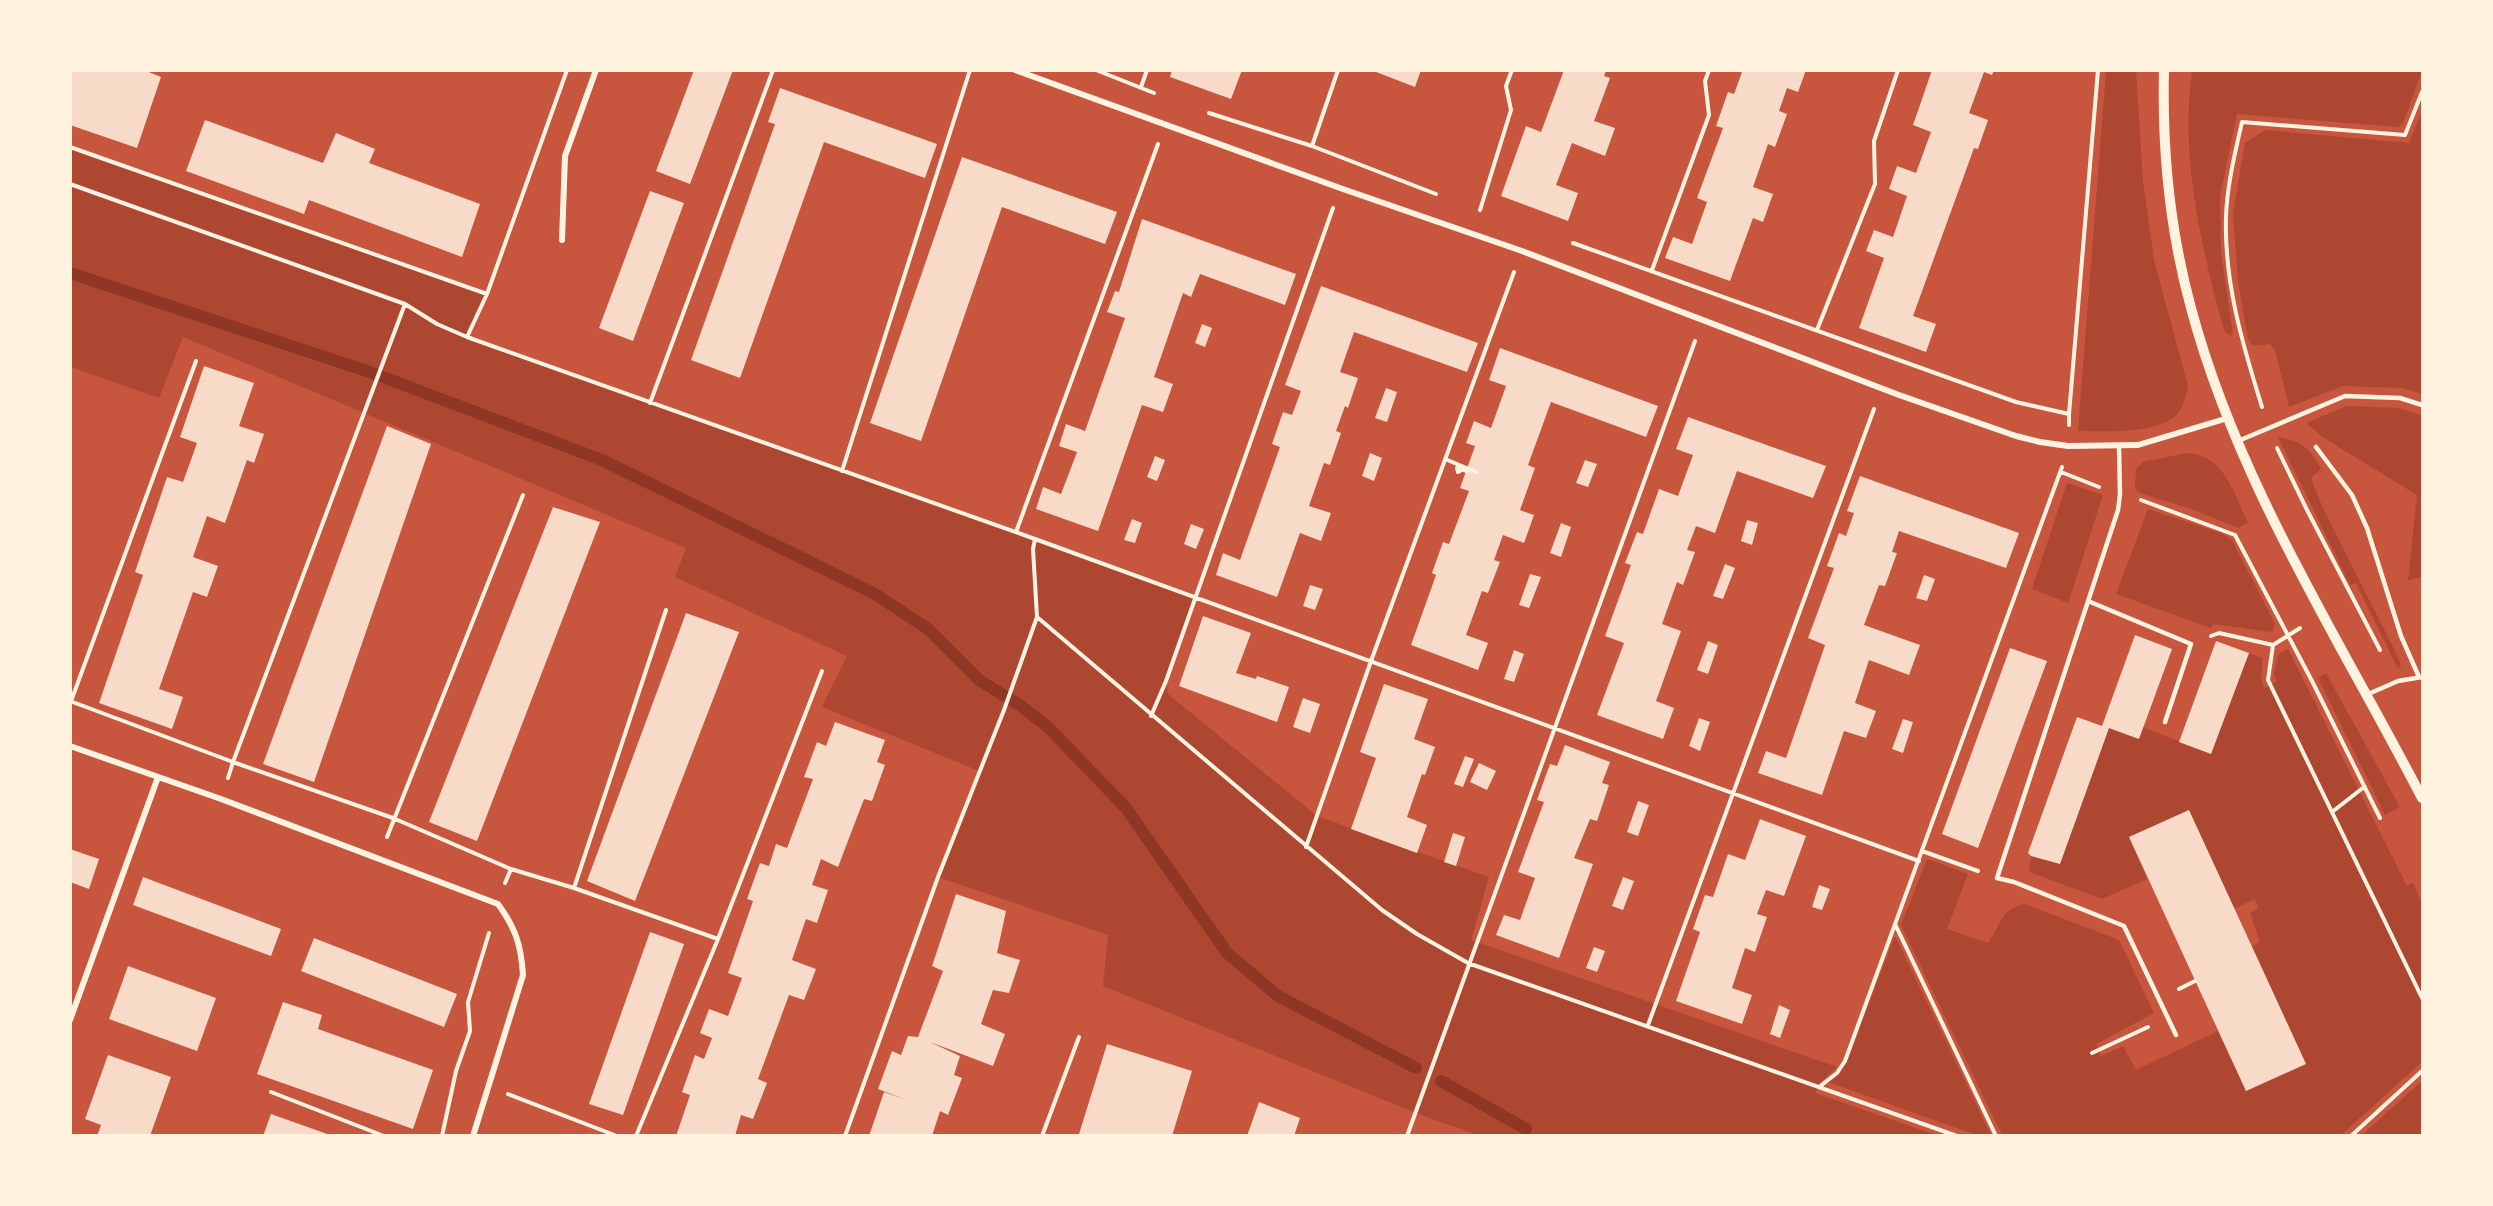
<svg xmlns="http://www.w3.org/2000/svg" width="2493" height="1206" viewBox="0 0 2493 1206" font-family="Rubik,sans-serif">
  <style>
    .green { fill: #ae4732 }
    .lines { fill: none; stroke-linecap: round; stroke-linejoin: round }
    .stream { stroke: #8f3625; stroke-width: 12 }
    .building { fill: #f7dbc8 }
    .path { stroke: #fff3e0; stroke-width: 4 }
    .service { stroke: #fff3e0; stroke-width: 4.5 }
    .minor { stroke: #fff3e0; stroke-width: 6 }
    .tertiary { stroke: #fff3e0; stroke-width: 10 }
  </style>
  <rect width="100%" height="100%" fill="#c8553d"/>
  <path class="green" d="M2106,71H2136L2143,181L2154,260L2188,386C2186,396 2184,405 2178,413C2160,435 2104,431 2078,431Z
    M2192,71H2422L2403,123L2398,127L2237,114L2220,196L2221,252L2233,335L2229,336L2224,330C2201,247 2180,157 2192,71Z
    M2422,111V394L2402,388L2343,386L2289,407L2275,350L2270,344L2253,346L2248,339L2238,281L2233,214L2245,143L2265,130L2409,143Z
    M71,147L487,294L468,337L1195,597L1166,681L1168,694L1317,816L1489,877L1471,940L1837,1067L1822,1081L1815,1093L1936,1135H1478L1426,1117L1103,986L1108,935L938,877L979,771L822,707L847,656L675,577L686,548L183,337L159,398L71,367Z
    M2347,406L2398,408L2422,415V577L2408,580L2417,495L2324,438L2306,423Z
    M2278,437C2303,442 2309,447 2321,469L2311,478L2322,506L2398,657L2401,667L2398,669L2356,583L2350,585Z
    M2187,453C2225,455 2234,494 2248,523L2238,528L2192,509L2140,493L2135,489L2136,469L2143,462Z
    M2067,483L2103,495L2068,603L2032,589Z
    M2148,509L2221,533L2232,540L2275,624L2272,632L2213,624L2211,628L2116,594Z
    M2288,649L2407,886L2413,883L2422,903V1062L2341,1135H2002L1901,925L1927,859L1968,874L1947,929L1988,943C2001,925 2000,909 2025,904L2119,940L2154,1013L2096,1044L2101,1056L2123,1046L2136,1070L2218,1031L2246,1091L2306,1064L2252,946L2260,942L2250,913L2258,908L2255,899L2234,909L2189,810L2129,837L2147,879L2102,899L2029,872L2031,856L2060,864L2109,728L2138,739L2143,727L2211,754L2249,653L2263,658L2261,677L2264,689L2277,681L2274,674L2278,655Z
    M2326,673L2400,807L2385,815L2318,678Z
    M1895,936L1991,1135H1976L1828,1082L1839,1074L1846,1062Z
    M2422,1081V1135H2362Z"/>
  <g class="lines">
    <path class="stream" d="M70,273L367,371L602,460L875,594L928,629L979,680L1021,706L1047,726L1126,808L1227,953L1278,996L1416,1068
      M1441,1081L1526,1129"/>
  </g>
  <path class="building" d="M70,70H144L161,77L137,148L70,125Z
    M694,70H733L690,184L656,171Z
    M1172,70H1242L1231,99L1170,77Z
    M1371,70H1421L1415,87Z
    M1564,70H1606L1604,76L1610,78L1594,121L1615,128L1605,156L1572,143L1556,185L1578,193L1568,221L1501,196L1526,126L1541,132Z
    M1738,70H1806L1798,92L1787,88L1779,111L1787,114L1775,147L1768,144L1753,187L1773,194L1763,222L1753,218L1730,281L1665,258L1673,237L1692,244L1707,202L1697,198L1723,128L1716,126L1728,92L1734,94L1742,72Z
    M1932,70H1994L1992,75L1984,72L1969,113L1988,120L1978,149L1974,148L1913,316L1936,324L1926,352L1859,328L1884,258L1866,251L1874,230L1893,237L1907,196L1889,189L1897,166L1916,173L1931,132L1913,125Z
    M780,88L937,144L925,178L824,142L740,378L691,360L775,124L768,122Z
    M205,120L323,163L336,133L375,149L369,163L480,204L462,257L309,200L304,214L186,171Z
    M962,157L1117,212L1105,244L1002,207L921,441L870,423Z
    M650,191L684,203L633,341L599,328Z
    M1142,219L1296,274L1285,305L1200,274L1191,297L1183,293L1154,377L1173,384L1163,412L1142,405L1098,531L1036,509L1043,487L1061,494L1077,452L1059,446L1066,424L1085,431L1125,318L1107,312L1115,291L1119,292Z
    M1321,286L1478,343L1467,372L1354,332L1340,372L1358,378L1348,408L1345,406L1336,431L1341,433L1330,465L1324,463L1309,506L1331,513L1321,541L1300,533L1277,597L1216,575L1223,553L1240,560L1280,447L1272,444L1283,412L1292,415L1301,391L1285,385Z
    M1202,324L1212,328L1205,347L1195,343Z
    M1500,348L1658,406L1646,437L1551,402L1528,465L1535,468L1520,510L1534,515L1524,543L1503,535L1494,560L1500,562L1488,593L1482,591L1466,635L1488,643L1478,670L1411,645L1436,575L1432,573L1443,542L1449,544L1469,491L1460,488L1475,446L1466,443L1474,421L1491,428L1506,386L1489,380Z
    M204,366L254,383L239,426L264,434L254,463L247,460L225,523L207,516L193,557L218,566L207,597L193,592L159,689L183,697L172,729L99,703L143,575L135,572L167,477L183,482L197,443L180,437Z
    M1386,388L1397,392L1387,422L1375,418Z
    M1688,417L1826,466L1813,498L1737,471L1715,533L1696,526L1687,550L1695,552L1683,585L1677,582L1662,624L1681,631L1656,701L1674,708L1663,739L1597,715L1624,643L1605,636L1631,565L1625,563L1637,532L1643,534L1659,489L1678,496L1693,455L1676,449Z
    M387,426L431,444L314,782L263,764Z
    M1370,453L1382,458L1374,481L1362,476Z
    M1155,456L1165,460L1157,481L1147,477Z
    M1585,460L1597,464L1588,487L1576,483Z
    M1860,476L2019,533L2006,568L1899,531L1892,552L1897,553L1885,586L1879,585L1864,625L1920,645L1909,675L1869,660L1855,703L1876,711L1866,738L1844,731L1822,795L1758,773L1766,751L1786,758L1801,715L1825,645L1808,638L1834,568L1827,566L1839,533L1846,536L1854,513L1847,511Z
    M553,507L600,522L477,841L429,822Z
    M1132,519L1142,523L1135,543L1124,540Z
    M1747,520L1758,523L1752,545L1741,541Z
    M1561,523L1571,527L1561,557L1550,553Z
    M1191,524L1204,529L1196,549L1184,544Z
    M1725,564L1735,568L1723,599L1713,596Z
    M1530,574L1541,577L1529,608L1519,605Z
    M1924,575L1935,579L1927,601L1916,598Z
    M1310,585L1323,589L1315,610L1303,606Z
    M686,613L739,632L635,901L587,881Z
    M1203,616L1251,633L1236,673L1256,679L1257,676L1289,687L1277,722L1179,686Z
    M2135,635L2172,649L2139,739L2109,728L2060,864L2031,856L2028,853L2077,717L2102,726Z
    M1708,641L1718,645L1708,674L1697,670Z
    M2216,641L2249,653L2211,754L2179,742Z
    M2010,648L2047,661L1978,848L1942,834Z
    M1514,650L1524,654L1514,682L1504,679Z
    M1384,684L1428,699L1414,739L1435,747L1425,775L1422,774L1407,817L1427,825L1417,853L1351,829L1376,758L1360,752Z
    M1303,698L1320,704L1310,733L1293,727Z
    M1699,718L1710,722L1700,751L1689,746Z
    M1903,719L1913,722L1903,753L1892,749Z
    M835,722L885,740L877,762L885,765L872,801L864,799L838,867L821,859L812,885L828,890L817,923L806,919L792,960L816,969L804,1000L789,995L758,1079L767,1083L753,1119L741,1115L735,1136H676L690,1095L682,1092L695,1055L704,1059L712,1038L700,1033L709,1009L728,1016L742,978L728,973L753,901L747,899L760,863L769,866L776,844L787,848L813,779L804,777L817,742L826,746Z
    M1565,745L1610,762L1602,783L1609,785L1597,821L1590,819L1574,858L1593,864L1559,958L1496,935L1504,915L1520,920L1535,878L1518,872L1544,802L1537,800L1550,764L1557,766Z
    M1465,756L1474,759L1463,787L1454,784Z
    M1479,763L1496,771L1487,790L1470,782Z
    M1638,801L1649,805L1638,836L1627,832Z
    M2189,810L2306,1064L2246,1091L2129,837Z
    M1760,819L1806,836L1784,896L1766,890L1757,914L1767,917L1755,952L1745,948L1732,988L1752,995L1742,1024L1676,1001L1700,932L1693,929L1705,895L1713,897L1728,854L1745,860Z
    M1453,833L1465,837L1456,866L1444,862Z
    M70,849L99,859L89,889L70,882Z
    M143,877L281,929L271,956L133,905Z
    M1623,877L1634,881L1623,910L1612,906Z
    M1819,885L1830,889L1822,910L1812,907Z
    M956,894L1006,911L997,953L1020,960L1009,993L993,990L981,1024L1005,1034L993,1066L930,1042L960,1056L954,1075L962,1078L948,1115L940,1111L932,1136H869L884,1092L909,1101L878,1089L892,1051L901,1055L908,1036L918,1037L943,971L932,966Z
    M650,932L684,944L623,1115L589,1104Z
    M314,938L457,994L444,1027L301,971Z
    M1594,947L1605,951L1597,972L1586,968Z
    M128,966L216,998L197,1051L109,1019Z
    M283,1002L322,1015L318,1029L433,1070L413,1129L257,1074Z
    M1779,1005L1790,1010L1780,1038L1770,1034Z
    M1107,1044L1192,1071L1172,1136L1079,1134Z
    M108,1055L171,1077L150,1136H97L101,1125L85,1119Z
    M1259,1102L1300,1118L1294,1136H1247Z
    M271,1114L330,1135V1136H263Z"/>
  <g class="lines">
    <path class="path" d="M1096,70L1154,93
      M1141,87L1147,70
      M1209,113L1312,146L1436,194
      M1312,146L1338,70
      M70,147L487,294
      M70,184L405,304L437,324L467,337L1035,539L1033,549L1037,617L1382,910L1417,934L1468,963L1957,1136
      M1480,210L1511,110L1506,86L1512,70
      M1573,243L2016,402L2069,414V425
      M1652,270L1709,115L1705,81L1709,70
      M405,304L233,762L393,818L511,869L574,888L718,939
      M1817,330L1875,184L1874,141L1898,70
      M467,337L487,294L567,70
      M650,403L773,70
      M2262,407C2243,346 2224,283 2226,217C2227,185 2235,153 2242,122L2405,135L2422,92
      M2069,414L2098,70
      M2277,448L2307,510L2380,650
      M1445,459L1476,472
      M1462,467L1460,471L1458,472L1457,468L1467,471
      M842,471L970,70
      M2061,472L2099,487
      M2141,500L2235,535L2312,681L2380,818
      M1016,532L1158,144
      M1035,539L1919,861
      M2300,628L2273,645L2268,680L2422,998
      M2211,636L2219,633L2273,645
      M70,701L233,762L228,778
      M70,704L196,361
      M1151,716L1166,681L1333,208
      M2332,812L2364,787
      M387,837L523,495
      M1306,847L1371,661L1514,272
      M1922,851L1978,871
      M505,883L511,869
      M574,888L666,610
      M1895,924L1996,1136
      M2179,989L2195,981
      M1648,1025L1874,409
      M2092,1053L2148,1027
      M1819,1087L1837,1073L1845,1061L2062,467
      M271,1092L384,1136
      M508,1094L617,1136
      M442,1136L456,1071L470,1031L468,1002L489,933
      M636,1136L718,939L822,671
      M845,1136L938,877L1004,710L1037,617
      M1042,1136L1079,1037
      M1407,1136L1695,341
      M2351,1136L2422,1071"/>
    <path class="service" d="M2238,441L2345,396L2400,398L2422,405
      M2119,446L2120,494L2118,510L1997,878L2014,882L2124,926L2176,1035
      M2316,447L2352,495L2367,528L2401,636L2419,677
      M2088,601L2191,644L2165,722
      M2366,695L2398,681L2422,677"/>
    <path class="minor" d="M1015,70L1340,188L1522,251L1899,395L2016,436L2040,442L2068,446L2138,445L2228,418
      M562,240L565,156L596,70
      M70,746L221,799L498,904C516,929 521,945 523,975L473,1136
      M70,1020L158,777"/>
    <path class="tertiary" d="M2164,70C2162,150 2170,231 2191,308C2238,484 2339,638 2422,798"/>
  </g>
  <rect width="2493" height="1206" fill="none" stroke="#fff3e0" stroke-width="144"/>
</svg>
